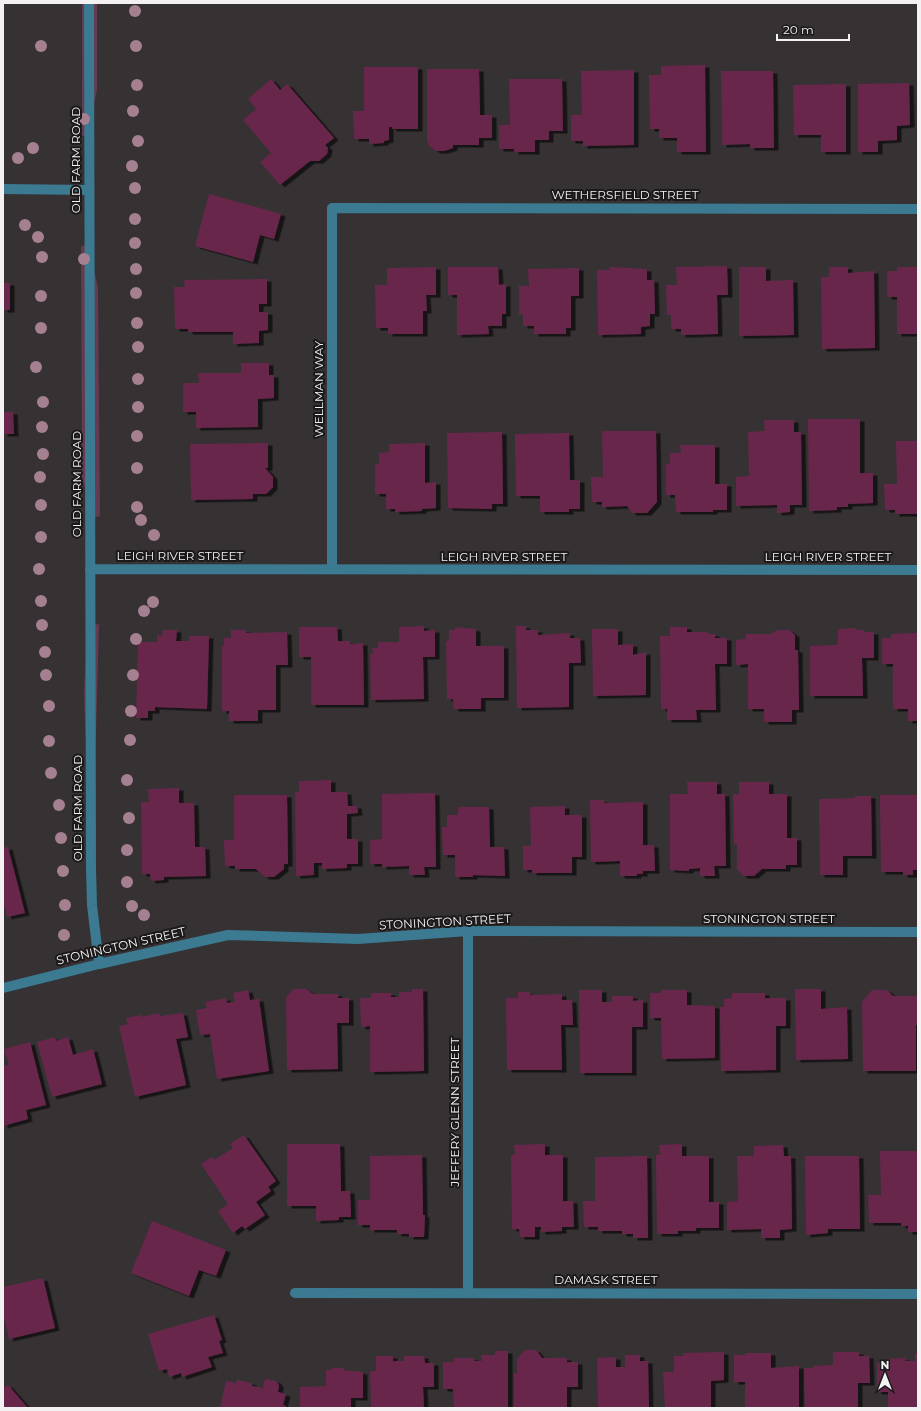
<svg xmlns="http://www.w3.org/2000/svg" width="921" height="1411" viewBox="0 0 921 1411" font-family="Montserrat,sans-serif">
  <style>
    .green { fill: #643b50 }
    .building { fill: #68274b; filter: url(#shadow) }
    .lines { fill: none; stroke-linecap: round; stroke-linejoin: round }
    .street { stroke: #3b7a91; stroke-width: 10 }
    .tree { fill: #a48091 }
    .labels { text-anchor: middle; stroke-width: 4; stroke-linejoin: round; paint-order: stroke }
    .street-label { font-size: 12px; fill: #f4f1f2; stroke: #1c191a }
  </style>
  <defs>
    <filter id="shadow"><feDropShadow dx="4.5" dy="2.5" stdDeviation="0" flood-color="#0009"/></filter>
  </defs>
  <rect width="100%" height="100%" fill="#363133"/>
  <path class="green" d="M82,3H97V90L87,136H82Z
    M88,245L98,287L100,516L93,518L82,478L81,246Z
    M99,624L96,735L93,775L88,774C86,723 78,675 94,625Z"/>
  <path class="building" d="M705,65L706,152H677V138H659V129H650L649,75H661V66Z
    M364,67H418V129H392V127H389V140L384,141V143L369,144V139H354L353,111H364Z
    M427,69H479L480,115H492V138H479V145H453V148L444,151H436L429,146L427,140Z
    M634,70V145L583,146V141H571V115H582L581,71Z
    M721,71H773L774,148H750V144L722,145Z
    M271,79L280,90L287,84L334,138L325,145L328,148L327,154L319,161H310L280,185L260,162L271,153L243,120L256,109L248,99Z
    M509,79H562L563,131H549V140H535V152H514V149H499V125H510Z
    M909,83L910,125L897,126V140L878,141V152H858V84Z
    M846,84V152H821V135H794L793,85Z
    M209,194L281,214L274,239L260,235L253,262L195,246Z
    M727,266L728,295H717L718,334L681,335V329H671V315H667L666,285H677L676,267Z
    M436,267V295H426L427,311H423V334H388V328H376L375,285H387V268Z
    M448,267H498L499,285L506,284V314H502V326H488L489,334L457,335V295H448Z
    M610,267L647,269V280H654L655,314H650V326L641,327V334L598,335L597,270H610Z
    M739,267H766V281L793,280L794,335L739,336Z
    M829,267H848V273L874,271L875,348L822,349L821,277H829Z
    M897,267H918V334H897V297H887V271H897Z
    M579,268V296H571V328H566V334H534V326H523V314H519V286H529L528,269Z
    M267,279V304H259V312H268V330L259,331V343L233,344V332H188V329H175L174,287H185L184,280Z
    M3,283H10V310H3Z
    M241,363H269V375H274V398L258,399V427L196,428V412H183V383H199L198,373H241Z
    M3,412H13L14,434H3Z
    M808,419H860V473H873V503L848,504V507H837V510L809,511Z
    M764,420H794V432H801L802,505H790V512L777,513V505L736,506V477L749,476L748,432L765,431Z
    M602,431H656L657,502L647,513H632L627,506L602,507V502H592L591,477H603Z
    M502,432L503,504H492V509L448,508L447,433Z
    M569,433L570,480H580V509H569V512H540V496H516L515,434Z
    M896,441H918V514H895V510H885L884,484H897Z
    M268,443V468H265L273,477V487L266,494H253V499L191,500L190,444Z
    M425,443V483L436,482V508L422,509V511L395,512V509H386V494H375V464H379V453L389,452V444Z
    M680,445H715V484H727V510H713V512H676L675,495H666V464H670V453H681Z
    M424,626V631L435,630V657H423L424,699L371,700L370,654H373L372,648H378V642H399V627Z
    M516,626H526V630H538V635L570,633V638H580L581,663H569V707L517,708Z
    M299,627H337L338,641H350V644L363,643L364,705H311V657H299Z
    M455,627L476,629V646H504V698H481V709H454L453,699H447L446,641H449V630H455Z
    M670,627H687V632H708V634H715V638H727V664H715L716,710H696L697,720H667V709H661L660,636H670Z
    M856,628V630H864V632H874V658H862L863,696H810V646L836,645L838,644V629Z
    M592,629H618V645L633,644V655L646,652V695L593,696Z
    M163,630H177L176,641H189V636H209L207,709L155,707V711H148V718H136L138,642H157V635L162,636Z
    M231,630H246V633L287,632L288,665H276V710H258V721H229V711H222V646H224V638H231Z
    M777,630H789L795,635V650H798L799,710H792V722H764V709H748V664L736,665V640L746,639V634H771Z
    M918,633V721H908V709H893V664H882V638H891V634Z
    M331,780V792H347L348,806H357L358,813L347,814V839H358V864H347V868L322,869V863H314V875L296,876L295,792H299V781Z
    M687,782H717V794H725L726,866H714L715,876H700V868L689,869V871L670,870V794H688Z
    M739,782H769V794H787V838H797V865H786V869H762L754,876H743L737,869V844H734L733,794H739Z
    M179,788V803H194L195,847H205L206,876L164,877V880L151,881L150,874H142L141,802H149L148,789Z
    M435,793L436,867H424L425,875H409V866L382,867V864H370V840L382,839V794Z
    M234,795H287L288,864H284V869L274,877H265L256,869H235V866H225L224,840H234Z
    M880,795H918V870H913V875H903V872H881Z
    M855,796H871L872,856H843V875H820L819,799L855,798Z
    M590,800H604V803L643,802V845H654L655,871H643V874H637V876H620V861L591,862Z
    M565,806V815H582V857H572V873H532V870H523V846H531L530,807Z
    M458,807H489L490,847H504L505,876L473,875V877H455V855H443L442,827H447V815H458Z
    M8,847L25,913L7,917L5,907L3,908V848Z
    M293,989H306L313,994H338V998H349V1023H337L338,1069L287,1070L286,998Z
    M412,989H423L424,1071L370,1072V1026L361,1027L360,998H371V993H391V997H399V992H412Z
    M795,989H821V1009L847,1007L848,1059L796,1060Z
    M248,990L250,1000L259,999L269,1071L217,1079L210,1034L200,1035L196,1010L207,1008L205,1002L226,998L227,1003L235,1002L233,993Z
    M579,990H602V1002H612V996H633V1001L643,1000V1027H632V1073H580Z
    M661,990H687V1005L715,1006V1058L662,1059L661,1018H650V993H661Z
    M872,990H887L893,996H917L918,1025H916V1071H863L862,1002Z
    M518,992H530V995L562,994V1000H572L573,1025H561L562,1070H507L506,998H518Z
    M732,993H765V998H786V1026H776V1070L721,1071L720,1007H724V999L732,998Z
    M159,1013L160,1016L183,1013L188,1037L176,1039L186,1085L135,1097L119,1026L128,1024L126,1018L141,1015V1017Z
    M55,1037L56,1041L68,1037L73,1055L93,1049L102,1084L52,1097L37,1042Z
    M30,1042L46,1105L26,1110L28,1119L3,1126V1066L9,1065L4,1049Z
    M244,1135L276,1181L268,1187L271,1191L256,1202L265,1215L245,1229L242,1226L233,1233L218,1211L228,1204L201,1164L212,1157L214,1160L233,1148L230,1144Z
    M287,1144H340L341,1191H350L351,1217H339V1220L316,1221V1206H287Z
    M545,1144V1155H563V1201H573L574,1227H562V1231L541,1232V1227H535V1237H520L519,1229H512L511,1155H515L514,1145Z
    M682,1144V1156H709V1202H719V1228H696V1231H678V1234H657L656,1155H660L659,1145Z
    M783,1145L784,1156H791L792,1229L780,1230V1238H761V1229L727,1230V1202L738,1201L737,1156H754V1146Z
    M880,1151H918V1232H908V1226H901V1223H869L868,1195H881Z
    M422,1155L423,1215H425L424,1237H409V1234H397V1230H370V1225H358V1200H370V1156Z
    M647,1156L648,1238H633V1234H622V1231H598V1227H584L583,1201H595V1157Z
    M805,1156H859L860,1229H828V1233L806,1235Z
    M152,1221L226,1250L216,1276L199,1270L189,1296L131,1273Z
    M43,1278L55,1328L9,1339L3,1313V1287Z
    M214,1315L222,1340L219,1341L223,1353L208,1357L212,1367L182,1377L181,1373L169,1377L167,1369L159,1371L148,1334Z
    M525,1350H536L542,1358H567V1362H578V1387H567V1408H514V1373H517V1359Z
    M495,1351H508V1408H454L453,1389H443V1362H454V1358H474V1361H482L481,1355H495Z
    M918,1351V1408H888V1392H877V1363L888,1362V1359L905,1358V1361H915V1355Z
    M724,1352V1380L711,1381V1408H665L663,1372H674V1356H683V1353Z
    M833,1352H859V1356H869L870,1383H858V1408H805L804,1368H813V1366L833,1365Z
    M745,1353H771V1368L799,1366V1408H745V1382H734V1355H745Z
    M625,1355H640V1361H648L649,1408H598L597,1358L616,1357V1367H625Z
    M376,1356H393V1361H404V1356H424L425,1363H434V1387H423L424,1408H371L370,1371H376Z
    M332,1368H344V1370L363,1372V1398H351V1408H300V1387L326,1386V1370H332Z
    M267,1379L276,1381L279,1385L278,1392L286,1394L283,1405L286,1406V1408H220L226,1381L236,1383L237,1380L252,1383V1386L263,1388L264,1381Z
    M8,1385L28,1408H3V1388Z"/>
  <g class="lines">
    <path class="street" d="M89,3L91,869L92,905L99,964
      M3,189L89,190
      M90,569L918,570
      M332,569V208L918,209
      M3,988L99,964L228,935L358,939L468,931L918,932
      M295,1293L918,1294
      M468,1293V931"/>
  </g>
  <g class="tree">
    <circle cx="135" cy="11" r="6"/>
    <circle cx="41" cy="46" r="6"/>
    <circle cx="136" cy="46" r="6"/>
    <circle cx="137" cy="85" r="6"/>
    <circle cx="133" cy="111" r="6"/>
    <circle cx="84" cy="119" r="6"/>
    <circle cx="138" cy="141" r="6"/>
    <circle cx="33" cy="148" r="6"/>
    <circle cx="18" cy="158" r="6"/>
    <circle cx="132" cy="166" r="6"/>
    <circle cx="135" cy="188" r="6"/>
    <circle cx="135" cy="219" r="6"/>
    <circle cx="25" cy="225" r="6"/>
    <circle cx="38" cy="237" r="6"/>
    <circle cx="135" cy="243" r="6"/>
    <circle cx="42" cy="257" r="6"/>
    <circle cx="84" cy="259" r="6"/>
    <circle cx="136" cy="269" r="6"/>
    <circle cx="136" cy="293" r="6"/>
    <circle cx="41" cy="296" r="6"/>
    <circle cx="137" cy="323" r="6"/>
    <circle cx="41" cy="328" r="6"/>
    <circle cx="138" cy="347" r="6"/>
    <circle cx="36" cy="367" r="6"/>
    <circle cx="138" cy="379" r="6"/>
    <circle cx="43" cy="402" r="6"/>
    <circle cx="138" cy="407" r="6"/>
    <circle cx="42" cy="427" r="6"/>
    <circle cx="137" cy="436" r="6"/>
    <circle cx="43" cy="454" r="6"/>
    <circle cx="137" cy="468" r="6"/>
    <circle cx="40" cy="477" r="6"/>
    <circle cx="41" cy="505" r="6"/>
    <circle cx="137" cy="507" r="6"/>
    <circle cx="141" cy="520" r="6"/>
    <circle cx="154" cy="535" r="6"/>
    <circle cx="41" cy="537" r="6"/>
    <circle cx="39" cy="569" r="6"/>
    <circle cx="41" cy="601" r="6"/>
    <circle cx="153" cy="602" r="6"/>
    <circle cx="144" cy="611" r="6"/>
    <circle cx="42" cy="625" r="6"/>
    <circle cx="136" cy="639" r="6"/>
    <circle cx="45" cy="652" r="6"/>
    <circle cx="46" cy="675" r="6"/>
    <circle cx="133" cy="675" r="6"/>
    <circle cx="49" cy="706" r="6"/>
    <circle cx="131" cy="711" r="6"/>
    <circle cx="130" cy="740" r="6"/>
    <circle cx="49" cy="741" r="6"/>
    <circle cx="51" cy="773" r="6"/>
    <circle cx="127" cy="780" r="6"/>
    <circle cx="59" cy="805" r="6"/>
    <circle cx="129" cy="818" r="6"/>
    <circle cx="61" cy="838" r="6"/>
    <circle cx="127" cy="850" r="6"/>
    <circle cx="63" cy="871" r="6"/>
    <circle cx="127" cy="882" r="6"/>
    <circle cx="65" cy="905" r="6"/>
    <circle cx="132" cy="906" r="6"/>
    <circle cx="144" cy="915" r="6"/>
    <circle cx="64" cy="935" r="6"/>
  </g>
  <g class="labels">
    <g class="street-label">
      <text transform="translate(76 160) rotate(-90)" y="4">OLD FARM ROAD</text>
      <text x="625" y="199">WETHERSFIELD STREET</text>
      <text transform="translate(319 389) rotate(-90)" y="4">WELLMAN WAY</text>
      <text transform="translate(77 484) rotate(-90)" y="4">OLD FARM ROAD</text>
      <text x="180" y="560">LEIGH RIVER STREET</text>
      <text x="504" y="561">LEIGH RIVER STREET</text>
      <text x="828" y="561">LEIGH RIVER STREET</text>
      <text transform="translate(78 808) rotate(-90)" y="4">OLD FARM ROAD</text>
      <text x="769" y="923">STONINGTON STREET</text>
      <text transform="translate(445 922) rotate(-3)" y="4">STONINGTON STREET</text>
      <text transform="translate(121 946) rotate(-13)" y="4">STONINGTON STREET</text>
      <text transform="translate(455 1112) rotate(-90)" y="4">JEFFERY GLENN STREET</text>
      <text x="606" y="1284">DAMASK STREET</text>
    </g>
  </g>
  <rect width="921" height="1411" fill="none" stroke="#f4f1f2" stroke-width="8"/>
  <g transform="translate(885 1375)" stroke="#1c191a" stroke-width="3" paint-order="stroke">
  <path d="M0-3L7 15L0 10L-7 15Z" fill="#f4f1f2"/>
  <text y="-6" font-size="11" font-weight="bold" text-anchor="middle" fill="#f4f1f2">N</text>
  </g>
  <path d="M777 34v6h72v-6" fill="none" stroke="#f4f1f2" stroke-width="2"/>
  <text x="783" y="34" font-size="12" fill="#f4f1f2" stroke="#1c191a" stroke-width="3" paint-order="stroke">20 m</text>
</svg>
